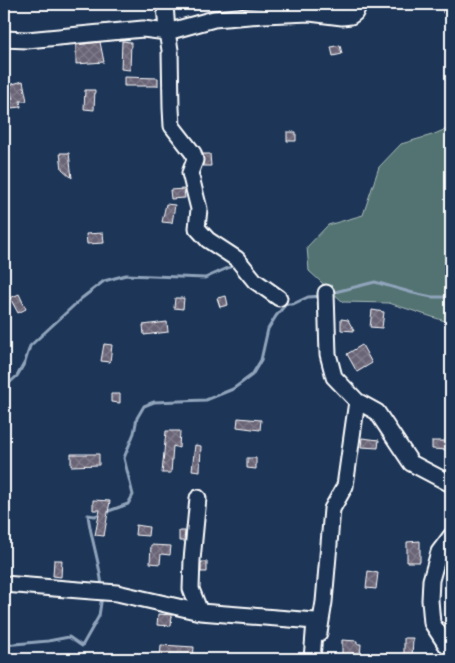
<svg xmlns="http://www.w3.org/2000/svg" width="455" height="663" viewBox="0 0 455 663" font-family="Pangolin,sans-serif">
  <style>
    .grass { fill: #537372; stroke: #a9b9b8 }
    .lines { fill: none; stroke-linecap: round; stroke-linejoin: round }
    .stream { stroke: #90a4bb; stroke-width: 3 }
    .building { fill: url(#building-cross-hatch); stroke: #fff }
    .minor-casing { stroke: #fff; stroke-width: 19 }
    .minor { stroke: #1d3557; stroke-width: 15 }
  </style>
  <defs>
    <pattern id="building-cross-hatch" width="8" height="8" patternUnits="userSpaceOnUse" patternTransform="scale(1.25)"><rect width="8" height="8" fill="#696476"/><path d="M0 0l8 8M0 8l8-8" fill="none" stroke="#807b8b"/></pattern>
  </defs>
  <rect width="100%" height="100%" fill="#1d3557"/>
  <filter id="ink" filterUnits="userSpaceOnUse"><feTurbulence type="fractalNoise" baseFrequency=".02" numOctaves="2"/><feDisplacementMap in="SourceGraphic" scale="10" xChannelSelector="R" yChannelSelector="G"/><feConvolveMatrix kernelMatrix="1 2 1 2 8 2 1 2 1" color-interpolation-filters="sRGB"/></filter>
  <g filter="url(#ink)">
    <path class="grass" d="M451,127V323L389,303L343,302L309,271L307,247L328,225L363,215L379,167L401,144L432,135Z"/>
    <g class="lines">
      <path class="stream" d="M254,270L276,288
        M331,293L375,282L413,293L432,297H451
        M4,386H6L17,376L25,362L30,346L82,298L104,281L126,275L205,278L237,264
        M102,587C100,563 91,540 88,515L95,516L128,504L133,495L124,458L134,433L137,418L144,406L154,402L206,400L233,389L252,375L261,360L268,329L276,316L286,304H293L308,297L322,296
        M4,645L48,641L69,637L82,646L99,616L102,596"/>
    </g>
    <path class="building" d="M443,4H451V13H443Z
      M122,41L131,42L130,70L121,69Z
      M100,42L104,62L76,64V45Z
      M340,45L342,54L333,56L331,47Z
      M124,77L158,78V86H124Z
      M23,81L27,101H20L21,107L11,108V99H13L9,85Z
      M85,90H95L94,110L84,109Z
      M287,132H296V141H287Z
      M60,153H69L72,178L62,169Z
      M203,154H210L211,166H203Z
      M184,189L185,198L171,199L170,190Z
      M166,204L175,205L172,223L162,222Z
      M103,233L104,243L87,244L86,234Z
      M19,294L26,309L18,313L10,298Z
      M226,296L228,305L220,307L217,298Z
      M175,298H184L183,309L174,308Z
      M372,310L384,312L382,328L370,327Z
      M341,319L348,320L354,331L341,330Z
      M167,322L168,332L144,335L143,325Z
      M104,344L112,345L110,362L101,361Z
      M362,345L372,363L357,372L347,354Z
      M111,394H120V403L111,402Z
      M238,418L261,420L260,430L237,427Z
      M166,431H180L179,448L173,446L171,473H162Z
      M362,438L379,440L378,448L361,447Z
      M432,441H448L447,450L432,449Z
      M195,445L201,446L200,471L192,470Z
      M71,454H99V465L71,466Z
      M247,458H256V469L247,468Z
      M93,500L110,501L104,536L95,535L100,510H93Z
      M136,525L149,527L148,536L135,535Z
      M179,531H185L184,541H179Z
      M420,541V562H407V542Z
      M151,545L171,546L170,555L161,554L160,564L150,563Z
      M54,560H62L61,577L53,576Z
      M201,562H207V572H201Z
      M368,571L378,573L376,589L366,588Z
      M158,614L172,615L171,626L157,625Z
      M404,638H413L412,659H404Z
      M342,640L357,641V644H361L360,659H342Z
      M161,645L194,647L193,659H160Z"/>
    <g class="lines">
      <defs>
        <path id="minor" d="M165,4L167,32L170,50L171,108L172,126L193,153L195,160L190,173L199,209L197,228L208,240L237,259L255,281L279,298
          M4,39L27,40L143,29L167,32L214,19L263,15L310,13L342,17L351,16L355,13L359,4
          M326,293L328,354L334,377L357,401L377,412L411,463L451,484
          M198,498L192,560L191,589L200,612
          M451,536L439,552L431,580L430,600L432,623L451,652
          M4,584L117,593L200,612L315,621L312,659
          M319,633L324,602L332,509L345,486L357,401"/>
      </defs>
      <use href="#minor" class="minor-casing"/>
      <use href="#minor" class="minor"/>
    </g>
  </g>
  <rect width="455" height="663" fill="none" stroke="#1d3557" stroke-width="20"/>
  <rect x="10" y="10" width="435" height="643" fill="none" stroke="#fff" stroke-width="2" filter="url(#ink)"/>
</svg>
